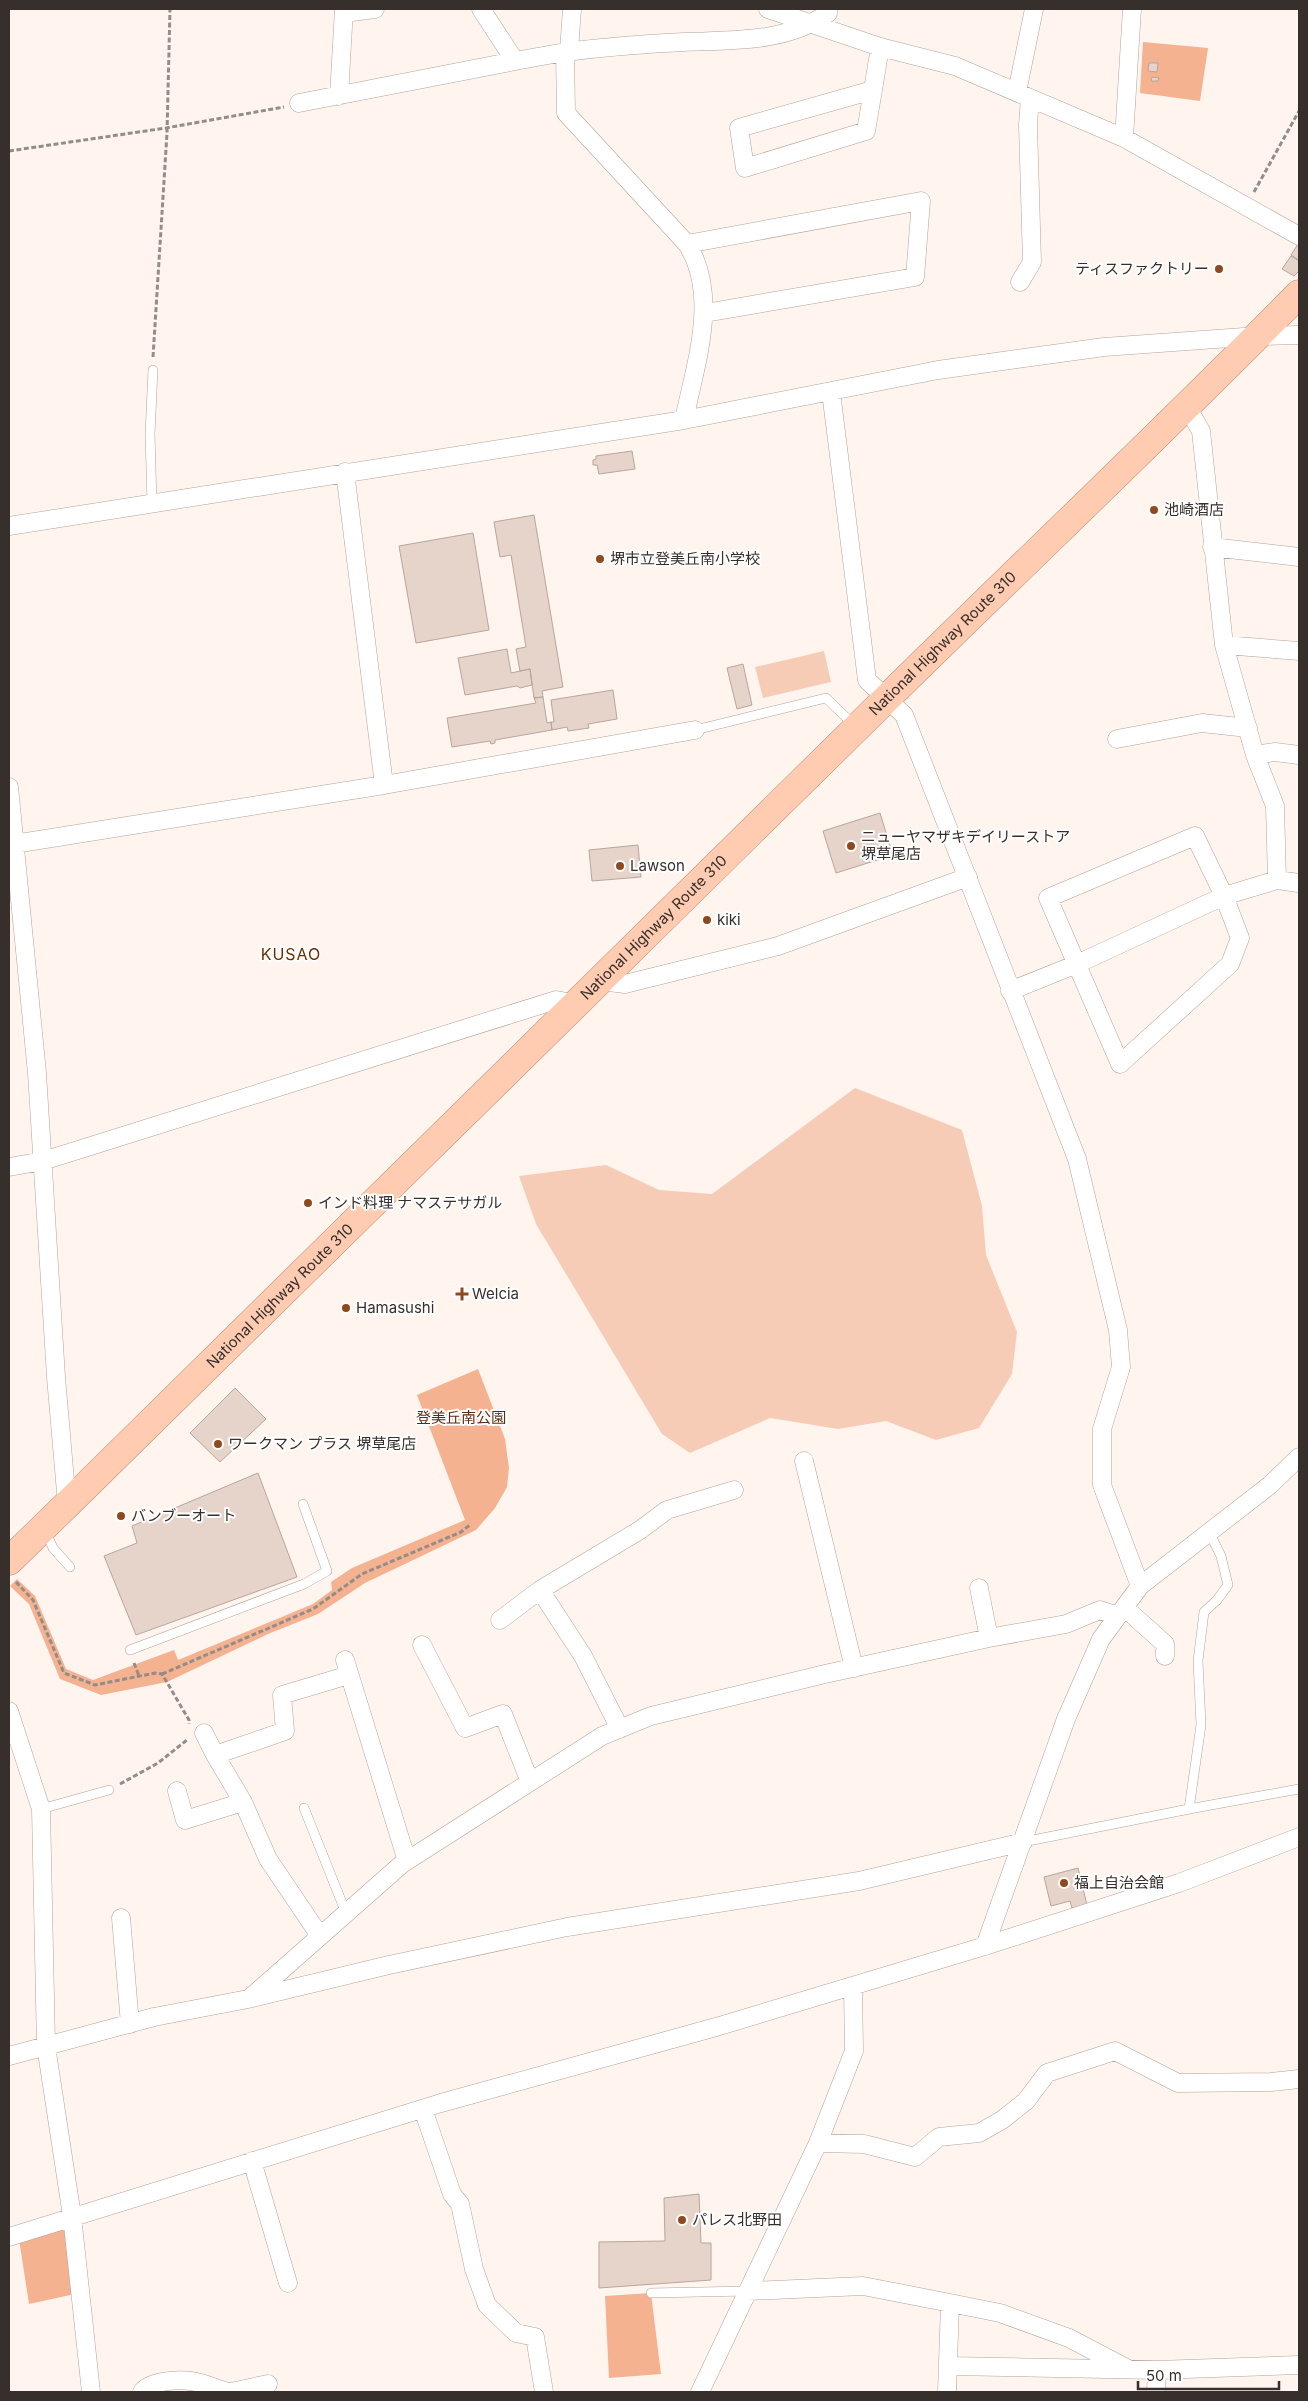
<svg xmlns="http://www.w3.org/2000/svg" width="1308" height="2401" viewBox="0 0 1308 2401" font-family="Inter,'Noto Sans JP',sans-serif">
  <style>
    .green { fill: #f4b290 }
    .water { fill: #f7ccb6 }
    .building { fill: #e6d4cb; stroke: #b7a69d }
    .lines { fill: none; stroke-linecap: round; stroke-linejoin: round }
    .service-casing { stroke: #b3a39a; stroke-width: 10 }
    .minor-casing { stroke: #b3a39a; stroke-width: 19 }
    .trunk-casing { stroke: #b98d76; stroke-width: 29 }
    .path { stroke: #958c88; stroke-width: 3; stroke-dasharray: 5 2.5; stroke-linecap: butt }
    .service { stroke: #fff; stroke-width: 9 }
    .minor { stroke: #fff; stroke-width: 18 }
    .trunk { stroke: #ffccb2; stroke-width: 28 }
    .poi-dot { fill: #8e491f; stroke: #fff; stroke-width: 2 }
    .labels { text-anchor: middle; stroke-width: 4; stroke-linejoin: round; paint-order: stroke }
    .poi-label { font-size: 15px; fill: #362f2c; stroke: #fff; text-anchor: start }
    .street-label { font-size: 15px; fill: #362f2c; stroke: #fff }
    .park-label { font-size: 15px; fill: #592d13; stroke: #fff }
    .neighbourhood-label { font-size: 16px; letter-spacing: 1px; fill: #6a2e02; stroke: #fff }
  </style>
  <rect width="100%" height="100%" fill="#fff4ee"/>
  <path class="green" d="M1143,42L1208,48L1200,101L1140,93Z
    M478,1369L505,1439L509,1468L507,1487L495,1508L476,1530L365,1583L318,1614L268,1634L167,1682L101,1695L60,1679L29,1604L10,1586L17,1579L35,1596L66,1669L93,1680L174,1650L178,1660L313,1604L332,1590L331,1582L352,1568L465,1520L417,1395Z
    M62,2227L68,2231L75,2294L29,2304L19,2239Z
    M651,2293L661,2374L609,2378L605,2296Z"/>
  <path class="water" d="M824,651L831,682L763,698L755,667Z
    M855,1088L962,1130L982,1206L986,1255L1017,1332L1012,1374L979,1428L936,1440L886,1421L838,1429L770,1418L690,1453L662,1434L536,1224L519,1176L606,1165L659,1190L712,1194Z"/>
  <path class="building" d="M1149,63H1158L1157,72L1148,71Z
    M1152,77L1159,78L1158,81H1151Z
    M1298,244L1299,245V260L1291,255Z
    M1291,256L1299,261V271L1294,276L1282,269Z
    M632,451L635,469L599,474L597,465H593V460L596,459V456Z
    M534,515L563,687L542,691L543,697L534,698L530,669L520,671L516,649L526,647L511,555L500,557L494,522Z
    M473,533L489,630L416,643L399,546Z
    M507,649L511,673L530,669L532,685L520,688L517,686L465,695L458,658Z
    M743,664L752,705L737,709L727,668Z
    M613,690L617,719L588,724L589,728L568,731L567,727L552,730L551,722H554L551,700Z
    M543,697L547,723L551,722L552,730L495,740V743L491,744L490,741L452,747L447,718L536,703L534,698Z
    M880,813L893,855L836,873L823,831Z
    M638,845L641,877L592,881L589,850Z
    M235,1388L266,1419L220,1462L190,1433Z
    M258,1473L297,1577L136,1635L104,1556L137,1543L132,1526Z
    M1078,1868L1087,1905L1072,1908L1070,1901L1051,1906L1044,1877Z
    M699,2194L701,2243H711V2280L599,2288V2242L665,2241L664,2198Z"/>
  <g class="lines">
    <defs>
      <path id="service" d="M152,503L150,434L153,370
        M695,730L826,698L854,725
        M45,1530L53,1548L70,1567
        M130,1650L304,1584L327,1571L303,1504
        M304,1808L346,1913
        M41,1809L109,1790
        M1189,1809L1299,1789
        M1023,1842L1189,1809L1201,1725L1198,1661L1204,1612L1217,1600L1228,1585L1221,1556L1209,1532
        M651,2293L748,2291"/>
      <path id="minor" d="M481,9L515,61L565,52L566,113L687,244C720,296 695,365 684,420
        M768,9L880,47L955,66L1124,138L1299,236
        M344,13L375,9
        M569,51L572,9
        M565,52C605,47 644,44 684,42C733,40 786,43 828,13V9
        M873,90L866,131L745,168L739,128L873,90L880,47
        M1017,92L1034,9
        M339,96L344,9
        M299,103L515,61
        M1124,138L1132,9
        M687,244L921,201L915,277L705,313
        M1020,282L1032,262L1028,125L1030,98
        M831,392L867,680L904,715L1077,1159L1118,1330L1121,1367L1102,1429V1485L1140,1586
        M1187,407L1201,431L1224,645L1255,755L1275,806L1277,880
        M345,472L384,785L695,730
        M9,526L684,420L938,370L1104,347L1258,336L1299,335
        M1212,547L1299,557
        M1224,645L1299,651
        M1117,739L1202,723L1248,728
        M1255,755L1275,752L1299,755
        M9,787L37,1073L56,1377L67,1504
        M1195,836L1224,896L1240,938L1230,964L1120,1064L1048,898Z
        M14,844L384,785
        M601,981L625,984L778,946L968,877
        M1010,991L1077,964L1224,896L1277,880L1299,883
        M9,1167L43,1161L556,1000L578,1004
        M804,1461L854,1668
        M979,1588L989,1638
        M540,1590L583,1656L620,1729
        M1125,1608L1165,1644V1656
        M500,1620L540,1590L640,1530L667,1510L734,1490
        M422,1645L465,1728L503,1714L530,1782
        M345,1660L407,1861
        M9,1711L41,1809L46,2046L72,2216L91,2392
        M204,1733L215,1755
        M177,1791L185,1820L243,1802
        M121,1918L130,2024
        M320,1936L268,1859L243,1802L215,1755L285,1731L282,1695L349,1675
        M985,1946L1066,1719L1101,1639L1140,1586L1270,1485L1299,1457
        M250,1998L402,1864L602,1736L651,1716L825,1674L989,1638L1066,1624L1100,1610L1118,1616
        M9,2056L154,2017L248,1999L389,1965L567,1927L859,1881L1023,1842
        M423,2109L452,2194L460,2204L474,2269L487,2305L516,2333L535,2337L544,2392
        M818,2143L864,2144L915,2157L939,2137L979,2133L1002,2120L1026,2101L1047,2073L1115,2051L1178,2083L1271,2082L1299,2079
        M252,2161L288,2283
        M9,2237L441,2103L716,2027L985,1946L1179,1883L1299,1837
        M748,2291L863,2286L950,2303L1000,2313L1069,2338L1128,2369
        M948,2366L1157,2370L1299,2365
        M142,2392C149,2381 178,2379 191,2381C204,2383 217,2389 229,2392
        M231,2392L268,2384
        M700,2392L818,2143L854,2051L853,1987
        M947,2392L950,2303
        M1156,2392L1157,2370"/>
      <g id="trunk">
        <path id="s1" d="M9,1561C302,1276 592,988 884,701C1022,565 1163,432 1299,294"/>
      </g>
    </defs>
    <use href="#service" class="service-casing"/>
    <use href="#minor" class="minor-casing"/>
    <use href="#trunk" class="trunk-casing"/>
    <path class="path" d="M9,151L166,128L284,107
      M1254,192L1299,111
      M153,357L167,133L170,9
      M16,1582L33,1600L64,1673L95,1685L155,1673L162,1674L189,1720V1724
      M134,1663L139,1676
      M162,1674L313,1609L362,1574L461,1532L471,1524
      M120,1784L158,1763L187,1740"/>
    <use href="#service" class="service"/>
    <use href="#minor" class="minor"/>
    <use href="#trunk" class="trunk"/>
  </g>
  <g class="poi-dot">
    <circle cx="1219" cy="269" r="5"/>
    <circle cx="1154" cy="510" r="5"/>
    <circle cx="600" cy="559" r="5"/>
    <circle cx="851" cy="846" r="5"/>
    <circle cx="620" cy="866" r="5"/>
    <circle cx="707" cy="920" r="5"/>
    <circle cx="308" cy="1203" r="5"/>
    <path d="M459.5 1286.5h5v5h5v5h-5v5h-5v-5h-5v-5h5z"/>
    <circle cx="346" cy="1308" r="5"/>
    <circle cx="218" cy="1444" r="5"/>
    <circle cx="121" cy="1516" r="5"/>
    <circle cx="1064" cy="1883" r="5"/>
    <circle cx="682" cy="2220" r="5"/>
  </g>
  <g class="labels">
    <g class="poi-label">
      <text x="1209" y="274" text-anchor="end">ティスファクトリー</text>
      <text x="1164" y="515">池崎酒店</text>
      <text x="610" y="564">堺市立登美丘南小学校</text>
      <text x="861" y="842">ニューヤマザキデイリーストア<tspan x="861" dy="17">堺草尾店</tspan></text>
      <text x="630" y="871">Lawson</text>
      <text x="717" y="925">kiki</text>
      <text x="318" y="1208">インド料理 ナマステサガル</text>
      <text x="472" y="1299">Welcia</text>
      <text x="356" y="1313">Hamasushi</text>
      <text x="228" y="1449">ワークマン プラス 堺草尾店</text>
      <text x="131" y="1521">バンブーオート</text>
      <text x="1074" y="1888">福上自治会館</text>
      <text x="692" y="2225">パレス北野田</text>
    </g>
    <g class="street-label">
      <text dy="5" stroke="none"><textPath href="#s1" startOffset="1309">National Highway Route 310</textPath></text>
      <text dy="5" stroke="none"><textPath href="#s1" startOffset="904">National Highway Route 310</textPath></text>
      <text dy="5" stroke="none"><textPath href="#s1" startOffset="379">National Highway Route 310</textPath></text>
    </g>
    <g class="park-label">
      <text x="461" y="1423">登美丘南公園</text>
    </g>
    <g class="neighbourhood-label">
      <text x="291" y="960">KUSAO</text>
    </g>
  </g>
  <rect width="1308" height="2401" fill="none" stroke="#362f2c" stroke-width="20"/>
  <path d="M1138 2381v8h141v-8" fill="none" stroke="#362f2c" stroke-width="2.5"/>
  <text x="1146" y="2381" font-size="15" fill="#362f2c" stroke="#ffffff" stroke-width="4" paint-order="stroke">50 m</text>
</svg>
